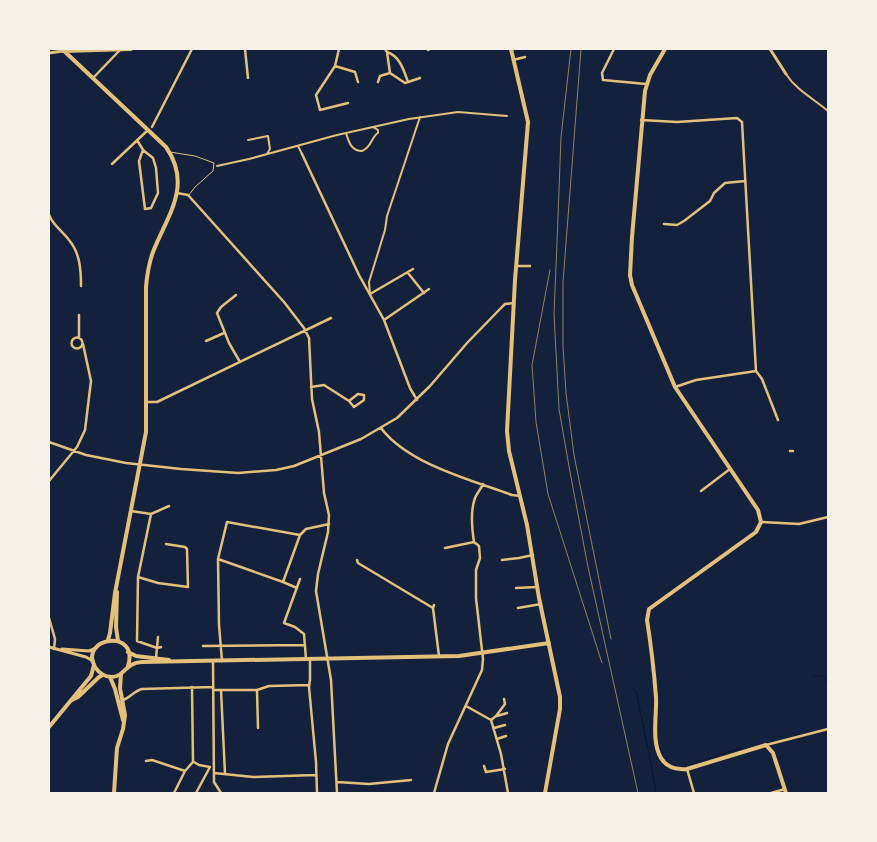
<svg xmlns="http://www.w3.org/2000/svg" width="877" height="842" viewBox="0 0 877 842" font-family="Quicksand,sans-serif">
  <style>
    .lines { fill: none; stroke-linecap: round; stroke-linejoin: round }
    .stream { stroke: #0b132b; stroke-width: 1 }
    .service { stroke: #e5c07b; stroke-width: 1 }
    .pedestrian { stroke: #e5c07b; stroke-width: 2 }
    .minor { stroke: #e5c07b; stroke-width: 2.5 }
    .tertiary { stroke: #e5c07b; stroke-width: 3 }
    .secondary { stroke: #e5c07b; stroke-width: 4 }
    .primary { stroke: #e5c07b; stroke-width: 4 }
    .rail { stroke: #918062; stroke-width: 1 }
  </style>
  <rect width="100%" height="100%" fill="#14213d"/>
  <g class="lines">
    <path class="stream" d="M814,676H822L828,683
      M632,688L636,691L648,749
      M729,752L742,748
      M649,753L656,793
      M720,755L728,752
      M697,762L718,756
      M694,763L696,762"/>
    <path class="service" d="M170,152L195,156L214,163L213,171L195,187L189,195"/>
    <path class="pedestrian" d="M786,74C796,90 814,99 828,111
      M346,133C349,142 351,151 362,151C372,147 371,137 378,133V130L373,127
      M248,140L268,136L270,149L267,154
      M298,146L302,154
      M217,166L249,159L337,135L409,119L458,112L507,116
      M370,294L369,282L385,230L387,216L420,117"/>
    <path class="minor" d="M245,49L248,78
      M339,49L335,66L316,95L320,110L348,103
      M385,49L387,52L390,73L405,83L420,78
      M614,49L602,73L603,80L646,84
      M428,50L430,49
      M387,52C400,56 404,71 408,82
      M513,60L525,57
      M335,66L355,72L358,82
      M93,78L120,50
      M378,82L380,76L390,73
      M641,120L677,122L737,118L742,122L756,371L762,379L778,420
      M152,127L192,49
      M137,140L143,150L153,158L156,168L158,193L151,208L145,209L139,161L143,150
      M302,154L359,275L384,320L410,388L417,400
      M112,164L148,130
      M177,193L188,195L284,302L304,328L309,338L312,399L319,432L324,493L329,515L328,532L318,574L316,591L331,680L337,793
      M49,215C53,225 62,231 69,240C80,253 81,270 81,286
      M664,224L677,225L684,221L710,201L714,193L725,183L745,181
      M517,266H530
      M408,273L424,293
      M370,294L413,269
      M236,295L221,307L217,313L229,343L240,362
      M79,315V338
      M384,320L429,289
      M71.5 343a5.5 5.5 0 1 1 11 0a5.5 5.5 0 1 1-11 0Z
      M206,341L224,333
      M311,387L324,385L349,401L358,394L364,395V400L354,407L349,401
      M675,387L696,380L756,371
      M147,402H157L331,318
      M381,428C408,464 471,480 512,495L520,496
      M49,442L86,455L126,463L181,469L238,473L276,470L294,466L361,439L397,418L430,386L467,343L500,309L505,304L514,303
      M790,451H793
      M49,481L77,447L85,430L91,381L83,344
      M701,491L730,469
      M131,511L151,514L169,506
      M151,514L138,577L137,641L157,648L161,647
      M761,522L799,524L828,517
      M474,542C472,529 470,511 475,498C477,493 481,489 483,484
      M218,559L219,625L222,661
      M357,560L358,563L433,608
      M502,560L519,558L533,555
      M138,577L158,583L188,587L187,549L185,547L166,544
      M300,579L284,623L295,627L304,634L306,659
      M283,582L218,559L227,522L300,535
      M297,588L283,582L300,535L306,529L329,524
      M516,588L537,587
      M434,605L433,608L439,656
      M518,608L541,604
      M49,618L55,639L54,649
      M203,646L305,645
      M156,658L158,637
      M310,659V679L309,687L316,762L317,793
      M213,661L214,782L221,793
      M213,690H257L258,728
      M221,690L225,774
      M257,690L269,686L309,685
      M504,699L505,704L496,716L491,720L501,754L508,793
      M123,700C130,698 134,691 142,689L213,687
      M466,706L491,720
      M497,716L507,713
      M494,728L505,725
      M497,739L506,736
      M766,745L828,729
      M146,761L152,760L185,771
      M194,762L199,765L210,767
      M484,766L486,772L505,769
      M687,769L694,793
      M214,773L253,777L316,775
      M337,782L369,784L411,780
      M174,793L185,771L193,762L192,687
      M196,793L210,767
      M434,793L448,744L482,670L483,659L476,598V570L480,558L479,546L474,542L445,548
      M771,793L785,789"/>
    <path class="tertiary" d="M770,49L786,74
      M49,53L63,51
      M49,647L86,657L93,661
      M62,649L89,651L96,648"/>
    <path class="secondary" d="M62,49L166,147C193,186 167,216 153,252C149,263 147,275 146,287V432L115,593L110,633L108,640
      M511,49L528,122L515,280L507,431L509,451L527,525L539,598L560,697V709L545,793
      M665,49L650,75L645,91L632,237L630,275L632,285L675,387L758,510L761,522L756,532L649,609L647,620C651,645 654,671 656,697C657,715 651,741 661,758C667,768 676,770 687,769L766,745L773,753L786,793
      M63,51L131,49
      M117,592L116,627L118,641
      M128,652L136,656L169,660
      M128,666C140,628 78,637 95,667C99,673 105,677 112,677C126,676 124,663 142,662L459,656L549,643
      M110,677L115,689L123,720
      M114,793L117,748L123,729L125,715L120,688L121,674"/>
    <path class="primary" d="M72,700L78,697L99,677L103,675
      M49,727L91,676L94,665"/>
    <path class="rail" d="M571,49L561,137L557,243L554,314L559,409L570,472L588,567L638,793
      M581,49L563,282V347L566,393L574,455L611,639
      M550,270L532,365L536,422L548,494L602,663"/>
  </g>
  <rect width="877" height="842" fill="none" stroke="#f6f1e7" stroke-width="100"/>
</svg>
